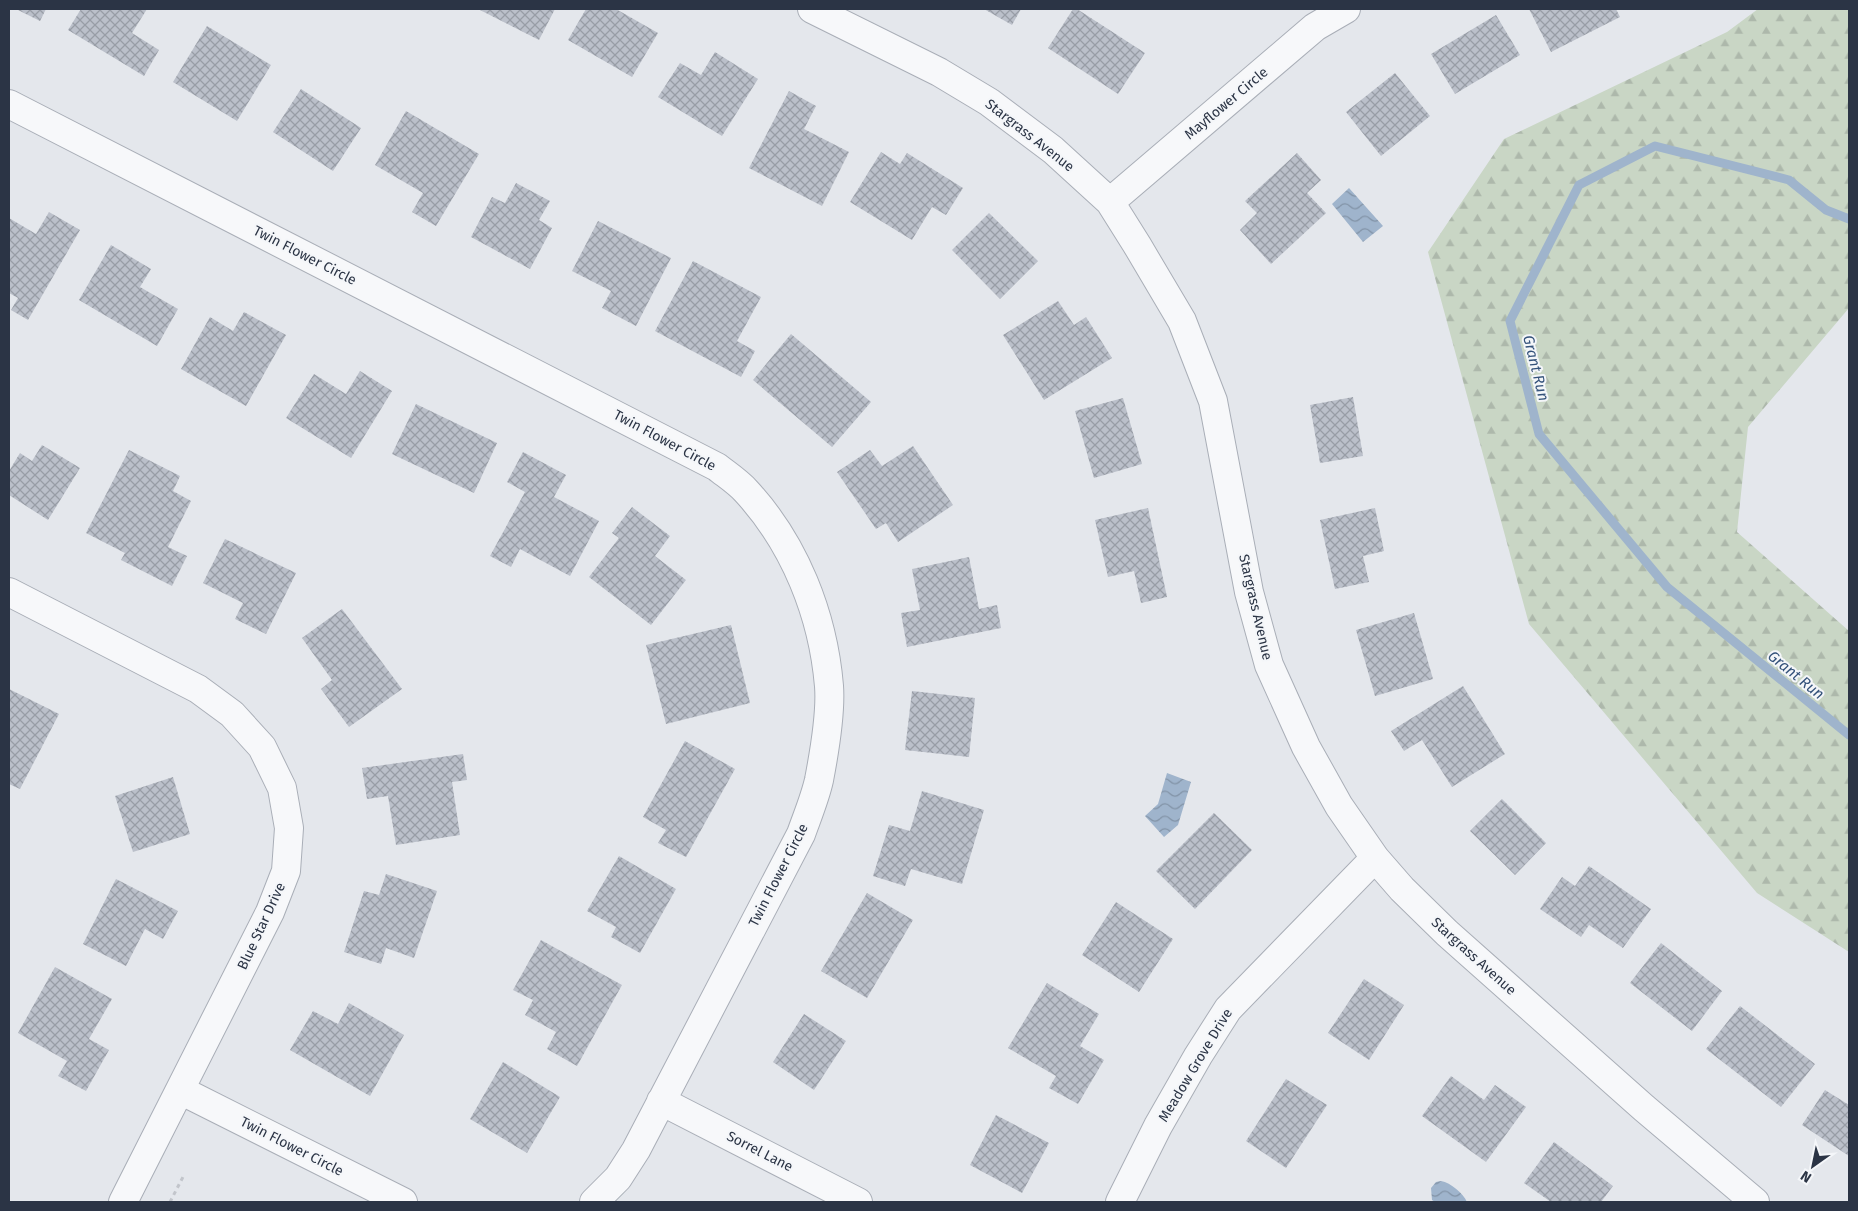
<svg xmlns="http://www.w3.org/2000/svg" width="1858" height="1211" viewBox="0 0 1858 1211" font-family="'Fira Sans',sans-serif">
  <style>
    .forest { fill: url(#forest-firs) }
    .water { fill: url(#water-waves) }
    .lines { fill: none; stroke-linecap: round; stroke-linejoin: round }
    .stream { stroke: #9fb4cc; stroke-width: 9 }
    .building { fill: url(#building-cross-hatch) }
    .street-casing { stroke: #a9aeb7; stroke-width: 30 }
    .path { stroke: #c2c5cb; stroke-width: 3; stroke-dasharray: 4 4; stroke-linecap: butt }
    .street { stroke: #f7f8fa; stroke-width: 28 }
    .labels { text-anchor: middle; stroke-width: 4; stroke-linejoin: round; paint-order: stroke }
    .street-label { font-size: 14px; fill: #2b3445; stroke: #f4f6f9 }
    .water-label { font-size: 15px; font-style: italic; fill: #34527a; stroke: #f4f6f9 }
  </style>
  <defs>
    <pattern id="forest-firs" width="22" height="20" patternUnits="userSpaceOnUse" patternTransform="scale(1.25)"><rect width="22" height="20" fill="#c9d6c5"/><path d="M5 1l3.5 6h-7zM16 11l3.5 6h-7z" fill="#adb8ab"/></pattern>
    <pattern id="water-waves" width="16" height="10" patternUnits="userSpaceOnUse" patternTransform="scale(1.25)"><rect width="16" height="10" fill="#9fb4cc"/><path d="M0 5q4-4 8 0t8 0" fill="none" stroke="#8293a7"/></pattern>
    <pattern id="building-cross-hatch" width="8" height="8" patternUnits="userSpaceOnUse" patternTransform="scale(1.25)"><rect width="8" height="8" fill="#bbc0ca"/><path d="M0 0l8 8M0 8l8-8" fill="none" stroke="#989da6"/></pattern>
  </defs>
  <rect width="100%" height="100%" fill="#e4e7ec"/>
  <path class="forest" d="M1758,9H1849V308L1748,427L1737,532L1849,631V952L1757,893L1529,624L1428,252L1504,139L1727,32Z"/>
  <path class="water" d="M1349,188L1383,226L1363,242L1332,204Z
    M1167,773L1191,782L1178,825L1164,837L1145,816L1158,804Z
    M1441,1181C1451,1183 1463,1193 1467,1202H1435L1432,1200L1431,1188L1436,1182Z"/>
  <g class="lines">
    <path class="stream" d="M1849,219L1826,210L1789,180L1655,146L1579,185L1510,321L1539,434L1667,587L1849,735"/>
  </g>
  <path class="building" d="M16,9H46L40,21Z
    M81,9H147L132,33L159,50L144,76L68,30Z
    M478,9H555L539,40Z
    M586,9H616L658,33L632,77L568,40Z
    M984,9H1021L1012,25Z
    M1073,9H1077L1145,53L1118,94L1048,48Z
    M1529,9H1616L1620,17L1551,52Z
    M1496,15L1520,55L1455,94L1431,54Z
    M207,26L271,65L237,121L173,82Z
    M715,52L758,79L722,136L658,97L680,63L701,75Z
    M1395,73L1430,116L1381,156L1346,112Z
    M301,89L361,128L333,171L273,132Z
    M789,91L816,106L804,129L849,152L822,206L749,168Z
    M406,111L479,154L436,226L412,212L423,193L375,165Z
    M881,152L900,164L907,153L963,188L946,215L932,207L912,240L850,202Z
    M1297,153L1321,180L1307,193L1326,213L1271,264L1240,230L1257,213L1245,201Z
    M516,183L550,201L539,220L552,228L530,269L471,237L492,197L505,203Z
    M49,212L80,230L28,320L11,310L18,298L9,293V218L36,234Z
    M989,213L1038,261L1000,299L952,250Z
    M598,221L671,258L636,326L602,308L611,291L572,271Z
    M111,245L151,269L140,287L178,309L157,346L79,300Z
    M693,261L761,297L737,341L755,351L741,377L655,331Z
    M1058,301L1074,325L1086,317L1112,358L1044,400L1003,335Z
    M244,312L286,335L246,406L181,369L210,317L233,331Z
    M791,334L871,402L832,447L753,380Z
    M360,371L392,391L351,458L286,418L314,374L346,394Z
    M1353,397L1363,456L1320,463L1310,405Z
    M1123,398L1142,464L1094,478L1075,411Z
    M416,404L497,443L474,493L392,454Z
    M42,445L80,468L48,520L9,495V471L20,453L32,461Z
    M913,446L953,505L898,542L886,523L876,529L837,472L870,450L882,466Z
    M129,450L180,476L173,491L191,501L168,547L187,556L172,586L121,560L125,553L86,533Z
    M523,452L566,475L554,497L599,521L570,576L520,549L511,567L490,556L525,492L507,482Z
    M632,507L670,536L655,556L686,580L651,625L589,577L619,538L612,533Z
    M1148,508L1167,597L1141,603L1134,571L1108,577L1095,520Z
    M1375,508L1384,551L1363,556L1369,582L1335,589L1320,520Z
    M225,539L296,573L266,634L235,619L243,603L203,583Z
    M969,557L979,609L997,605L1001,628L907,647L901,613L920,610L912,569Z
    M342,609L402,689L349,727L321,689L332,680L302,638Z
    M1414,613L1433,679L1375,696L1356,630Z
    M731,625L750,703L666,724L646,645Z
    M1463,686L1505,754L1452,787L1422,740L1404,751L1391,731Z
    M9,689L59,714L20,789L9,784Z
    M912,691L975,698L969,757L905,750Z
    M685,741L735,769L686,857L658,843L666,830L643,817Z
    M463,754L467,780L452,782L460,835L396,845L388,796L367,799L362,768Z
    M173,777L190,834L133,852L115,796Z
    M922,791L984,810L962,884L911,869L905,886L873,876L889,825L910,831Z
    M1502,799L1546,843L1515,875L1470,831Z
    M1214,813L1252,850L1195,909L1156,871Z
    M619,856L676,889L640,953L611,937L616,927L587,911Z
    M1589,866L1651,909L1623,948L1589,925L1581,937L1540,909L1562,877L1575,886Z
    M386,874L437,891L414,958L386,948L381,964L344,952L364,891L379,895Z
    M116,879L178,911L163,939L145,929L126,966L83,944Z
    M867,893L913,920L867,998L821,971Z
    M1116,902L1173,939L1139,992L1082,955Z
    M541,940L622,985L577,1066L547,1049L556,1032L525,1015L533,1000L513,990Z
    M1661,943L1722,991L1692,1031L1630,983Z
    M55,967L112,999L89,1039L109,1050L86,1091L58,1076L67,1061L18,1033Z
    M1364,979L1404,1005L1369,1060L1328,1033Z
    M1047,983L1099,1014L1080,1046L1104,1060L1078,1104L1049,1088L1056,1076L1008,1048Z
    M349,1003L404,1035L370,1096L290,1050L313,1011L338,1024Z
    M1740,1006L1815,1064L1781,1107L1706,1049Z
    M804,1014L846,1041L814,1090L773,1062Z
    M503,1062L560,1097L527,1153L470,1119Z
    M1451,1076L1484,1100L1495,1085L1526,1107L1486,1162L1422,1116Z
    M1286,1079L1327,1105L1286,1168L1246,1141Z
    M1825,1090L1849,1105V1156L1802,1125Z
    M996,1115L1049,1143L1022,1193L970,1165Z
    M1554,1142L1613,1186L1601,1202H1551L1524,1183Z"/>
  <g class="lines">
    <defs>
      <path id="street" d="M812,9L939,72L989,102L1053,150L1110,202L1137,245L1182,321L1213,401L1249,592L1269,665L1306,747L1339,806L1375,858L1402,889L1447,933L1644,1108L1755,1202
        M9,104L717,467C727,475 738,482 746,491C795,544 823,615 829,686C831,712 824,754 819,780C815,798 807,817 801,834L636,1150L618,1178L594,1202
        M1110,202L1315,27L1346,9
        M9,592L198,689L232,714L262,747L282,788L289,828L286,871L270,912L123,1202
        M180,1090L403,1202
        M661,1101L858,1202
        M1120,1202L1158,1126L1198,1056L1228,1009L1375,858"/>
    </defs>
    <use href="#street" class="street-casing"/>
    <path class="path" d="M170,1202L184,1175"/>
    <use href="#street" class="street"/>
  </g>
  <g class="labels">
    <g class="street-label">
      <text transform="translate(1226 103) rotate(-40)" y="5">Mayflower Circle</text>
      <text transform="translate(1030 135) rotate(38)" y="5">Stargrass Avenue</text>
      <text transform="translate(305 255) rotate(27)" y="5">Twin Flower Circle</text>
      <text transform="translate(665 440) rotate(28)" y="5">Twin Flower Circle</text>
      <text transform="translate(1256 607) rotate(77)" y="5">Stargrass Avenue</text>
      <text transform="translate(778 875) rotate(-63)" y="5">Twin Flower Circle</text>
      <text transform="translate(261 926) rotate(-65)" y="5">Blue Star Drive</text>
      <text transform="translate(1474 956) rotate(42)" y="5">Stargrass Avenue</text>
      <text transform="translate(1195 1065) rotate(-59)" y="5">Meadow Grove Drive</text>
      <text transform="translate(292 1146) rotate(27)" y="5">Twin Flower Circle</text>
      <text transform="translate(760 1151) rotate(27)" y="5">Sorrel Lane</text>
    </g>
    <g class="water-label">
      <text transform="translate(1536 368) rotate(76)" y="5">Grant Run</text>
      <text transform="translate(1796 675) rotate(39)" y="5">Grant Run</text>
    </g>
  </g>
  <rect width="1858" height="1211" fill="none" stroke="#2b3445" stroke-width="20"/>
  <g transform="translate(1813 1166) rotate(213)" stroke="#f4f6f9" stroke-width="4" paint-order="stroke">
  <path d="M0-4L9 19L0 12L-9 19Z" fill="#2b3445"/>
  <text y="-8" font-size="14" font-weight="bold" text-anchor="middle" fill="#2b3445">N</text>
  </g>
</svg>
